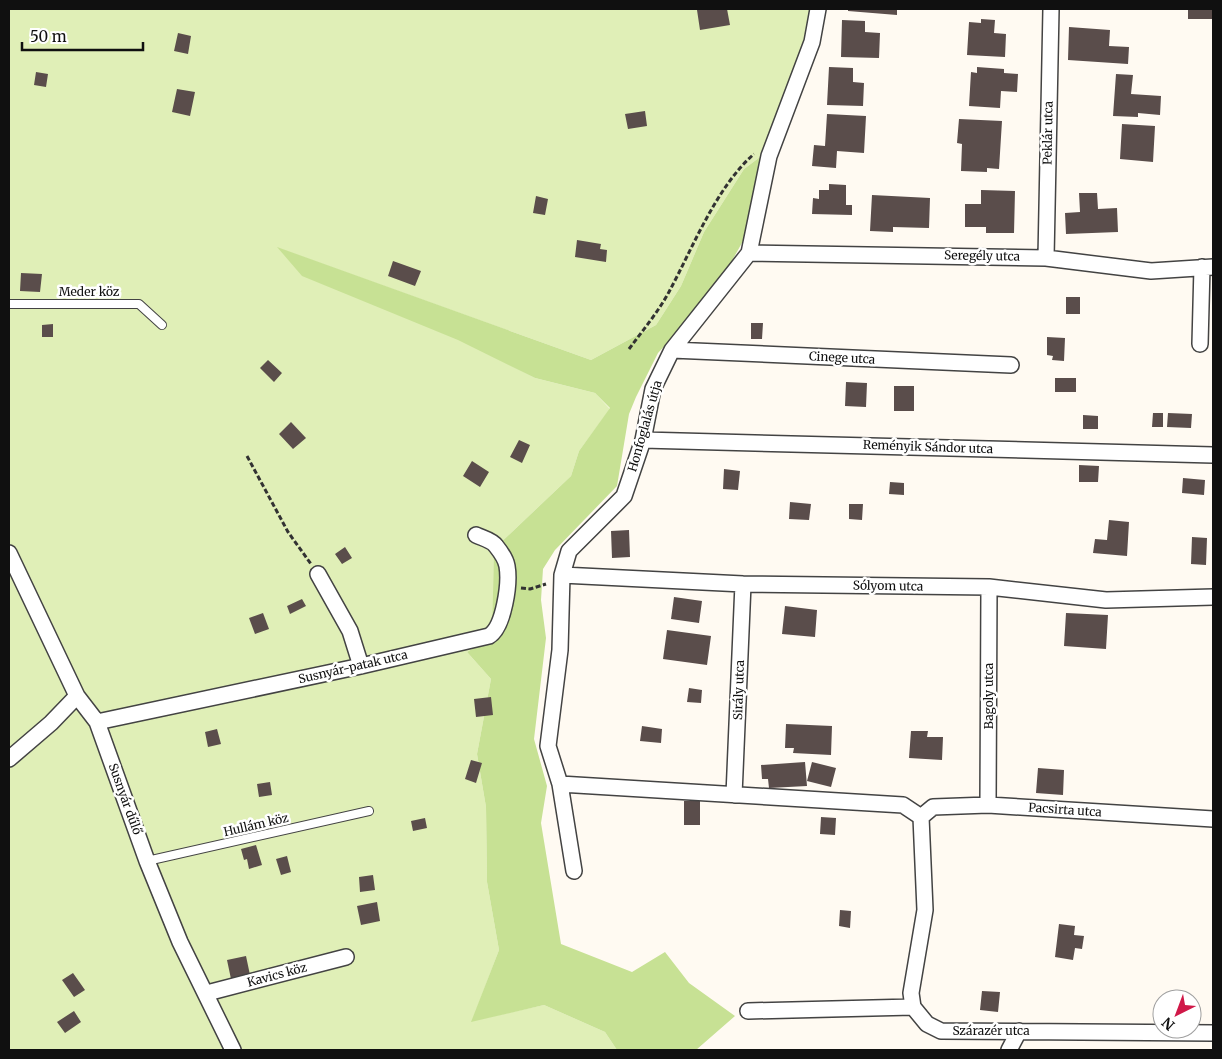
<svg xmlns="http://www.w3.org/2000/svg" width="1222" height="1059" viewBox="0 0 1222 1059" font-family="Merriweather,serif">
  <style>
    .green { fill: #e0efb7 }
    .forest { fill: #c7e194 }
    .building { fill: #5a4d4b }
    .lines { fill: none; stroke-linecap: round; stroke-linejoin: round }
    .service-casing { stroke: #434343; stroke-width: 10 }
    .minor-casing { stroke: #434343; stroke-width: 18 }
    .path { stroke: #323232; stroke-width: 3; stroke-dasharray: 5 2.5; stroke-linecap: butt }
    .service { stroke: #fff; stroke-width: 8 }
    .minor { stroke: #fff; stroke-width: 15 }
    .labels { text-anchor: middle; stroke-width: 5; stroke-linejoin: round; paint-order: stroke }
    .street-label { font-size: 12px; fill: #101010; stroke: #fff }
  </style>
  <rect width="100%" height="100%" fill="#fffaf2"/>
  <path class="green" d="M9,9H818L764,154L744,169L704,232L681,286L656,325L591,360L278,248L535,378L595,393L610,409L579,451L571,476L494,549L493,637L467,652L491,679L477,754L486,807L487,882L499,950L472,1021L544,1005L605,1032L617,1050H9Z"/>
  <path class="forest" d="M764,154L743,241L714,293L658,353L636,397L629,414L617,486L555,550L543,569L541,600L546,638L534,739L547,786L541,823L561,944L632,972L665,952L689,983L735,1016L696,1050H617L605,1032L544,1005L471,1022L499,950L487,882L486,807L477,754L491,679L467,652L492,637L494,549L571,476L579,451L610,408L595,393L535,378L458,340L302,276L277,247L591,360L656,325L681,286L704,232L744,169Z"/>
  <path class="building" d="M727,9L730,25L700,30L697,10Z
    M848,9H897V15L848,11Z
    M1188,9H1213V19H1188Z
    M981,19L995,20L994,33L1006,34L1005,57L967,55L969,22L981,23Z
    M842,20L865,21V32L880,33L879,58L841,57Z
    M1069,27L1110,30L1109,46L1129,47L1128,64L1068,60Z
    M178,33L191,36L188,54L174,51Z
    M829,67L853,68V82L864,83L863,106L827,105Z
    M977,67L1004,69V73L1018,74L1017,92L1001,91L1000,108L969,106L971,72L977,73Z
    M36,72L48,74L46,87L34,85Z
    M1116,74L1133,75L1131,94L1161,96L1160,115L1138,113V117L1113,116Z
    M177,89L195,92L190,116L172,112Z
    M645,111L647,126L628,129L625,114Z
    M827,114L866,116L864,153L837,151L836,168L812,166L814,145L825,146Z
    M959,119L1002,121L999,169L987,168V172L961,171L962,144L957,143Z
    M1122,124L1155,126L1153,162L1120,159Z
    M829,184L846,185V205H852V215L812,214L813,198L819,199V190H829Z
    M981,190L1015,191L1014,233H986V227H965V204H981Z
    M1079,193H1097L1098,209L1117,208L1118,232L1066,234L1065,213L1080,212Z
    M872,195L930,198L929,228L893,227V232L870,231Z
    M536,196L548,199L545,215L533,213Z
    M577,240L601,244L600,249L607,250L606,262L575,257Z
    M393,261L421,271L415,286L388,276Z
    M21,273L42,274L40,292L20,291Z
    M1066,297H1080V314H1066Z
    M751,323H763L762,339H751Z
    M53,324V337H42V325Z
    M1047,337L1065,338L1064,361L1052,360L1053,356L1047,355Z
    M268,360L282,373L274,382L260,368Z
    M1055,378H1076V392H1055Z
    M846,382L867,383L866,407L845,406Z
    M894,386H914V411H894Z
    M1153,413H1163V427H1152Z
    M1168,413L1192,414L1191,428L1167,427Z
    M1083,415L1098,416V429H1083Z
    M291,422L306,438L293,449L279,434Z
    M519,440L530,445L522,463L510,457Z
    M472,461L489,472L480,487L463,476Z
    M1079,465L1099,466L1098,482H1079Z
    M724,469L740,471L738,490L723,489Z
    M1183,478L1205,480L1204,495L1182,493Z
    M890,482L904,483V495L889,494Z
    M790,502L811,504L809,520L789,519Z
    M849,504H863L862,520L849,519Z
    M1109,520L1129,522L1127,556L1093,553L1095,539L1107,540Z
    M629,530L630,557L612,558L611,531Z
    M1192,537L1207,538L1206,565L1191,564Z
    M345,547L352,558L342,564L335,554Z
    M674,597L702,601L699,623L671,619Z
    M302,599L306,606L290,614L287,606Z
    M785,606L817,610L815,637L782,634Z
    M263,613L269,629L255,634L249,618Z
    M1066,613L1108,615L1106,649L1064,646Z
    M667,630L711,636L707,665L663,659Z
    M689,688L702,690L701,703L687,702Z
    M491,697L493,715L476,717L474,699Z
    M786,724L832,726L831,755L793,753L794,748H785Z
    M642,726L662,729L661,743L640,741Z
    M217,729L221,744L208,747L205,732Z
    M911,731H928L927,737H943L942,760L909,758Z
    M471,760L482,763L476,783L465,779Z
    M805,762L807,786L769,788L768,779H762L761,765Z
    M812,762L836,768L831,787L807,781Z
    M1038,768L1064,770L1063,795L1036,793Z
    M270,782L272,795L259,797L257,784Z
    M684,801H700V825H684Z
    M821,817L836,818L835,835L820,834Z
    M425,818L427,828L413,831L411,821Z
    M256,845L262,865L249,869L247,859L244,860L241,849Z
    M287,856L291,872L281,875L276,859Z
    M373,875L375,890L360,892L359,877Z
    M377,902L380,921L361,925L357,906Z
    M840,910L851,911L850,928L839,926Z
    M1059,924L1075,926L1074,935L1084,936L1082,949L1075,948L1073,960L1055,957Z
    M246,956L250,975L231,979L227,960Z
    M73,973L85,990L74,997L62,980Z
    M982,991L1000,992L998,1012L980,1010Z
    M74,1011L81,1022L65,1033L57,1022Z"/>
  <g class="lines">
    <defs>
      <path id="service" d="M9,304H139L162,325
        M147,861L369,811"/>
      <path id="minor" d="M749,253L1046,258L1151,271L1213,267
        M1046,258L1051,9
        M1200,344L1202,267
        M672,350L1011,365
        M643,440L1213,455
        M9,553L77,696L97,722L147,861L180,942L233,1050
        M318,574L350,631L361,666
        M562,575L743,584L989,587L1106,600L1213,597
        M97,722L361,666L489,636C504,627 510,583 507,566C506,560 500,551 496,546C492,540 482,538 476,535
        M9,759L51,723L77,696
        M560,784L903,805L921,817
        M734,795L743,584
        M988,805L989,587
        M921,817L933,807L988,805L1213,819
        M574,871L560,784L548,746L560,650L562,575L569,551L624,496L643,440L653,389L672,350L749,253L769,156L812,42L818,9
        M207,993L346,957
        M913,1007L927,1024L941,1031L1213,1033
        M913,1007L911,993L925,910L921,817
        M748,1011L913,1007
        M1009,1050L1019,1031"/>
    </defs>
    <use href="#service" class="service-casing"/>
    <use href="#minor" class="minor-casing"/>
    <path class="path" d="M629,349C643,330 659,311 670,290C693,247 717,186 754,154
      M247,456L288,532L311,564
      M521,588L530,589L546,584"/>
    <use href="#service" class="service"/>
    <use href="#minor" class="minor"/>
  </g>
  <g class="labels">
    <g class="street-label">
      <text transform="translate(1048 133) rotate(-89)" y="4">Peklár utca</text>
      <text transform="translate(982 256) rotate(1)" y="4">Seregély utca</text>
      <text x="89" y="296">Meder köz</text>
      <text transform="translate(842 358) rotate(3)" y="4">Cinege utca</text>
      <text transform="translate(645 426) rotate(-74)" y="4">Honfoglalás útja</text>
      <text transform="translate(928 447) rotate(2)" y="4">Reményik Sándor utca</text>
      <text transform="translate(888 586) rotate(1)" y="4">Sólyom utca</text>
      <text transform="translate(353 667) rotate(-13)" y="4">Susnyár-patak utca</text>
      <text transform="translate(739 690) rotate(-88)" y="4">Sirály utca</text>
      <text transform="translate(989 696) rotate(-90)" y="4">Bagoly utca</text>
      <text transform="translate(125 799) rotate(70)" y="4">Susnyár dűlő</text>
      <text transform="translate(1065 810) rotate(4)" y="4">Pacsirta utca</text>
      <text transform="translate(256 825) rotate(-13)" y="4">Hullám köz</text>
      <text transform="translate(277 975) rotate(-15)" y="4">Kavics köz</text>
      <text x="991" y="1035">Szárazér utca</text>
    </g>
  </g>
  <rect width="1222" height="1059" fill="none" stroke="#101010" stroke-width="20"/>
  <g transform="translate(1177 1014) rotate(222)"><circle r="24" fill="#ffffff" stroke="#9f9f9f"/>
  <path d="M0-4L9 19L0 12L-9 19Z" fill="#d01848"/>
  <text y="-8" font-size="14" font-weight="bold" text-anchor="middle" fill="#101010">N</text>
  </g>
  <path d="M22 42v8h121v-8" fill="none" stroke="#101010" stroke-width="2.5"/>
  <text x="30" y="42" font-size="15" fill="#101010" stroke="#ffffff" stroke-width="4" paint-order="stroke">50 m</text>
</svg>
